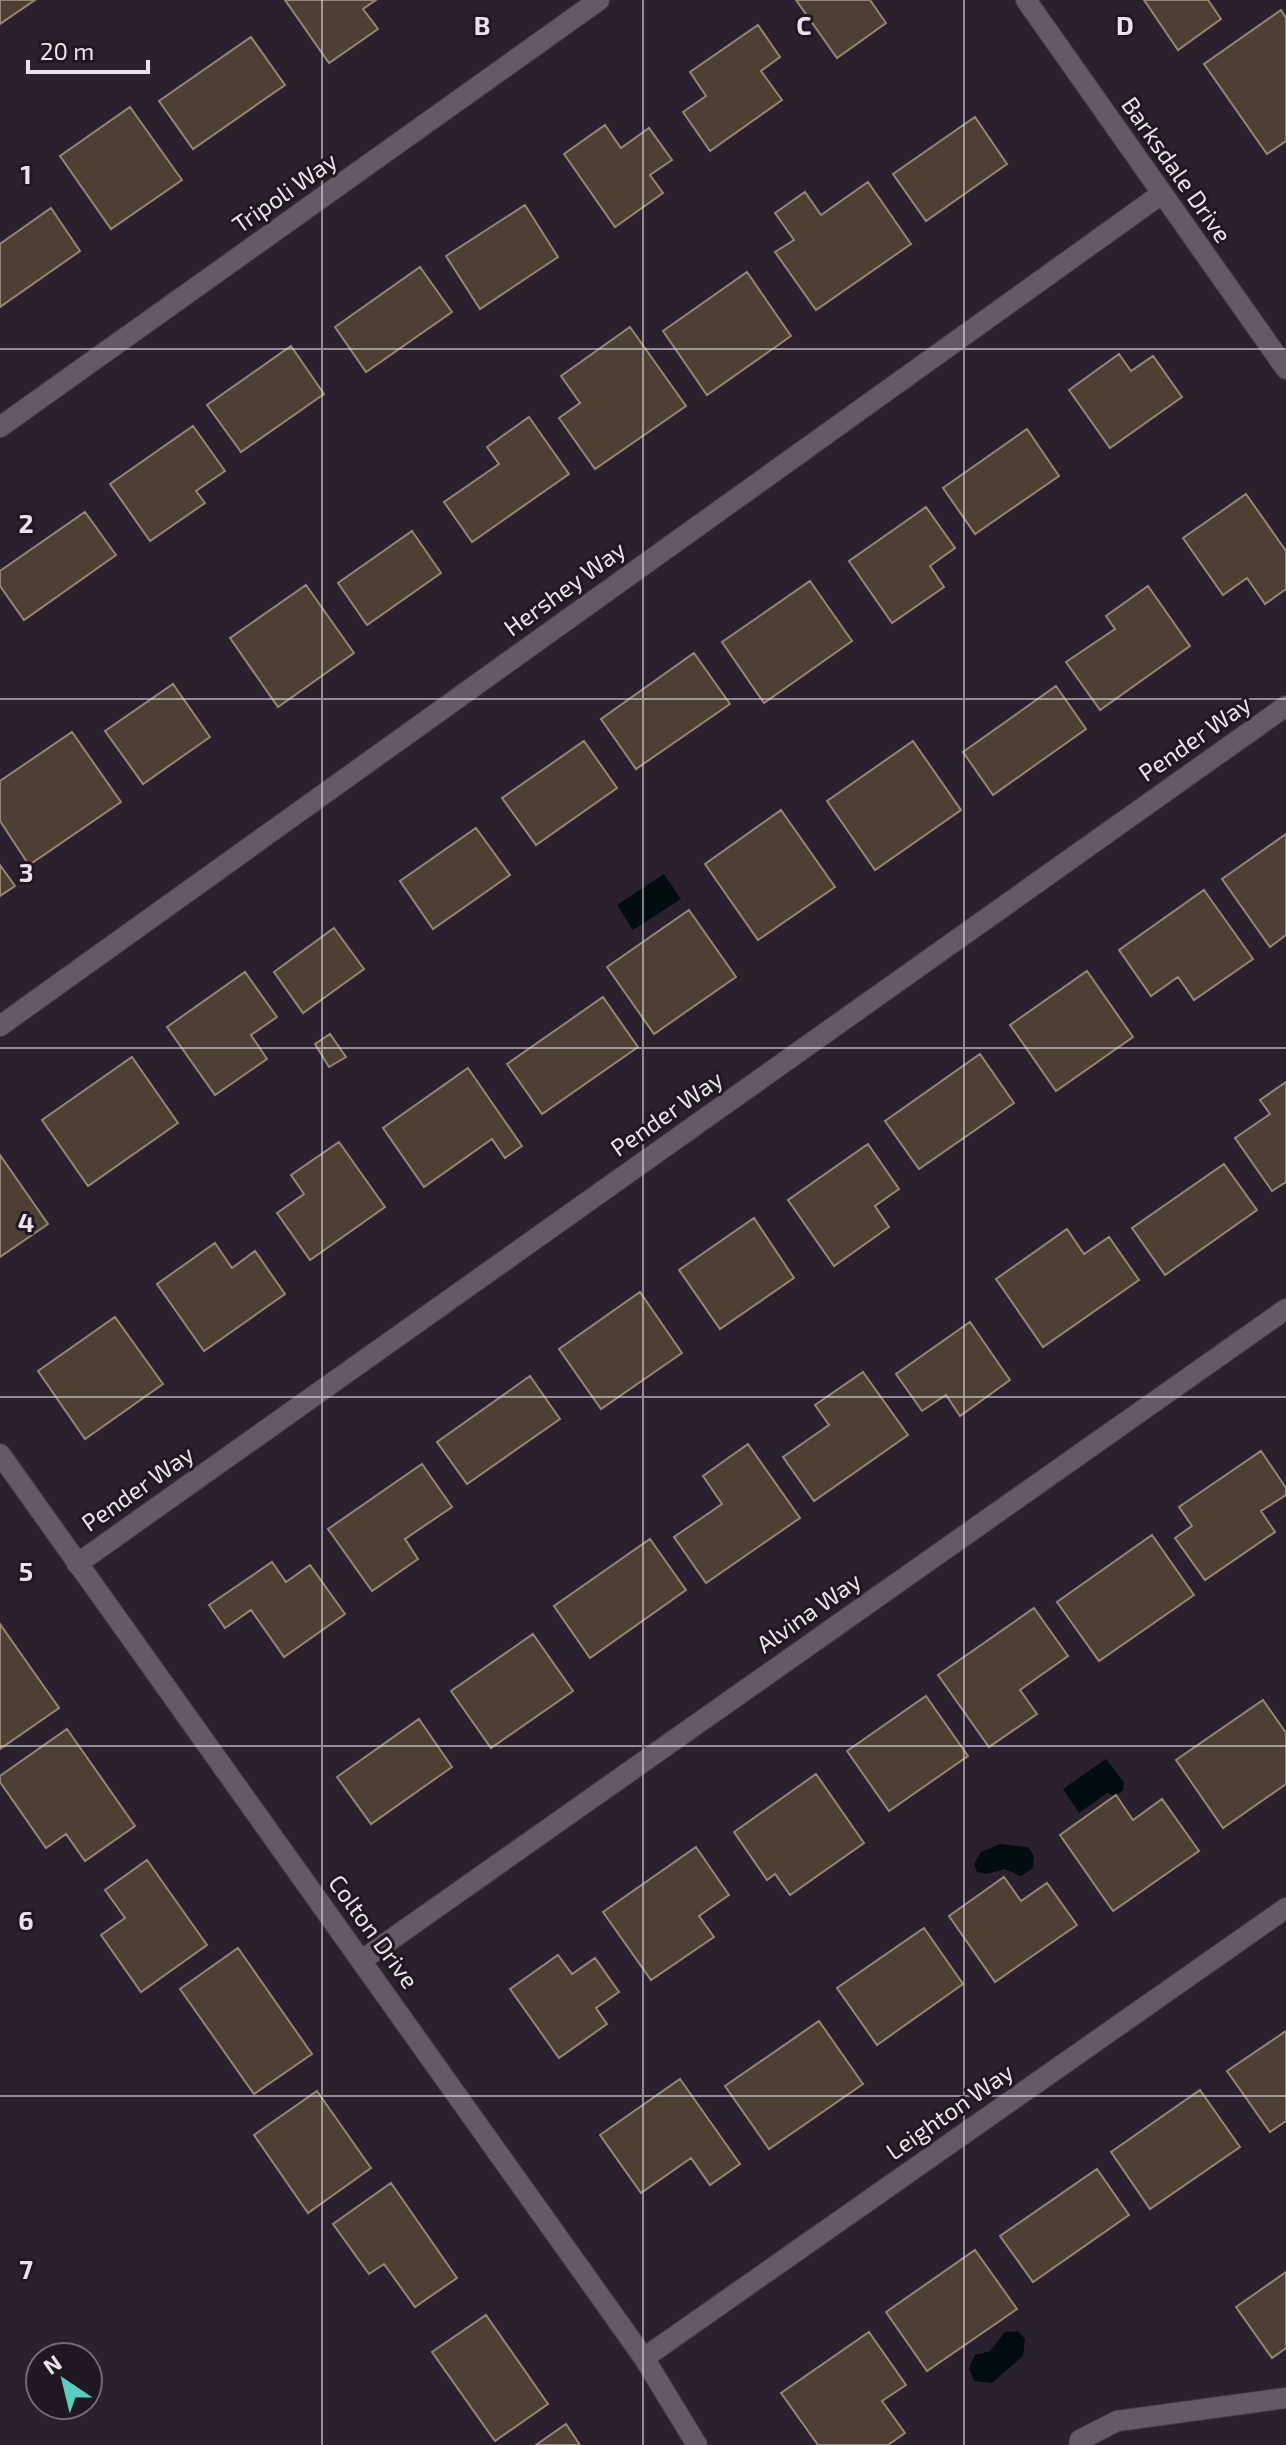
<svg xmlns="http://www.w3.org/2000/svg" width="1286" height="2445" viewBox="0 0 1286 2445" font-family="'Exo 2',sans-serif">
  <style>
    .water { fill: #020d0f }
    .building { fill: #4d4032; stroke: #948576; stroke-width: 2 }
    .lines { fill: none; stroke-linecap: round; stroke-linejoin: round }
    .lane-casing { stroke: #473d49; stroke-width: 22 }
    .street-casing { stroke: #473d49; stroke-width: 22 }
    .secondary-casing { stroke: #473d49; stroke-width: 22 }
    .lane { stroke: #655968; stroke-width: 20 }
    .street { stroke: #655968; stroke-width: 20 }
    .secondary { stroke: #655968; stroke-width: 20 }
    .grid { fill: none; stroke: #ebe3ec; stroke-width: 2; stroke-opacity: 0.55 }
    .labels { text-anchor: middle; stroke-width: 6; stroke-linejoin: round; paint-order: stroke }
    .street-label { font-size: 24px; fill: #ebe3ec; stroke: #211723 }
    .grid-label { font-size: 26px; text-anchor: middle; font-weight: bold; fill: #ebe3ec; stroke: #211723; stroke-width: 6; stroke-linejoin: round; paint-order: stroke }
  </style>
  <rect width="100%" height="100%" fill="#2b202d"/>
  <path class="water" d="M664,874L681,899L633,930L617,905Z
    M1106,1759L1124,1782L1123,1790L1115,1796L1107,1793L1079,1813L1063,1789Z
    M1000,1844L1028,1847L1034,1856L1033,1868L1021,1876L1005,1869L986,1874L977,1872L974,1864L981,1852Z
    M1018,2331L1025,2339L1023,2356L992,2383L974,2381L969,2368L975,2355L990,2351L1005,2332Z"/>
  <path class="building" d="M0,0H35L0,24Z
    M285,0H376L363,9L378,29L329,63Z
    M796,0H870L886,23L837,58Z
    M1144,0H1208L1221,19L1178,50Z
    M1281,10L1286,18V141L1267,154L1204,64Z
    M758,25L780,57L761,71L782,100L710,151L683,112L706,96L690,72Z
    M251,37L285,85L193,149L159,101Z
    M130,107L182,180L111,229L60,156Z
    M975,117L1007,164L926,221L893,174Z
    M605,125L621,148L649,128L672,160L650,175L663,193L615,227L564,154Z
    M868,182L911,244L816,310L775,252L794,240L775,213L805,192L821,215Z
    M525,205L558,257L480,309L446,256Z
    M51,208L80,251L0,307V244Z
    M420,267L452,312L366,372L335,327Z
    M747,272L791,336L707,395L663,331Z
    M630,327L686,406L595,469L559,418L580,403L561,376Z
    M291,346L324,394L241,452L207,405Z
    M1119,354L1131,371L1153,356L1182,397L1110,448L1069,390Z
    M529,417L569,474L472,542L444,502L499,464L487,447Z
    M193,426L225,471L196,491L205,503L150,541L110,484Z
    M1027,429L1059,476L975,534L943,488Z
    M1246,494L1286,551V589L1265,604L1247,578L1223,595L1183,538Z
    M926,507L955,548L930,566L944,587L892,623L849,561Z
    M85,512L116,555L24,620L0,586V571Z
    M412,531L441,573L367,625L338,583Z
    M810,581L852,641L764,703L722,642Z
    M306,585L354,653L278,707L230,638Z
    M1148,586L1190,646L1100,710L1066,662L1115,629L1106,616Z
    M694,653L730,704L636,769L601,719Z
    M173,684L210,737L143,784L105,731Z
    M1056,686L1086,729L993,795L963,752Z
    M72,732L121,802L29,865L0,821V781Z
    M584,741L617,788L536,845L502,798Z
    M913,741L961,810L875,870L827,801Z
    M781,810L835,887L758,940L705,864Z
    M476,828L510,875L433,929L400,881Z
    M1286,834V935L1270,947L1222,879Z
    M0,865L15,886L0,896Z
    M1204,890L1253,959L1194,1000L1178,977L1151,996L1119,950Z
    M689,910L736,977L654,1034L607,967Z
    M334,928L364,969L303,1013L274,972Z
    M1087,971L1133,1037L1056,1091L1010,1025Z
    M245,972L277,1017L251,1035L267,1059L215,1095L167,1027Z
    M603,997L638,1047L542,1114L507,1064Z
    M330,1034L346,1057L329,1067L315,1044Z
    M980,1054L1014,1103L919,1169L885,1121Z
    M132,1057L178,1123L88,1186L42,1120Z
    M468,1068L522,1146L505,1158L492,1139L424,1187L383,1128Z
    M1286,1082V1182L1272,1191L1235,1138L1270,1114L1260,1100Z
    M339,1142L385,1207L310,1260L277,1213L304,1194L291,1175Z
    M868,1144L899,1189L875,1206L889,1227L834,1266L788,1200Z
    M0,1155L48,1224L0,1257Z
    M1224,1164L1257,1210L1165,1275L1132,1228Z
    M754,1218L794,1278L720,1329L679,1270Z
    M1067,1229L1084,1254L1109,1237L1139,1280L1043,1347L996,1279Z
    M215,1243L232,1268L255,1251L285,1294L204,1351L157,1284Z
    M640,1292L682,1353L601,1409L559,1349Z
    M115,1317L163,1384L85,1439L38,1371Z
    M970,1322L1010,1380L960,1416L946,1395L922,1411L896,1374Z
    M863,1372L908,1435L814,1501L783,1457L829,1425L815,1405Z
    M530,1376L560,1419L467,1484L437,1442Z
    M748,1444L800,1518L706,1583L674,1537L722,1504L703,1476Z
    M1261,1451L1286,1488V1495L1261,1511L1275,1532L1205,1580L1175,1538L1192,1526L1179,1507Z
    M422,1464L452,1507L405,1539L418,1559L372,1591L328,1529Z
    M1152,1535L1194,1595L1099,1661L1057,1602Z
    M650,1539L686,1590L590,1658L554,1606Z
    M272,1562L286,1582L310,1565L345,1614L284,1657L251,1610L225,1628L209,1605Z
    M1034,1608L1068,1656L1020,1690L1037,1714L989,1747L938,1675Z
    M0,1624L59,1708L0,1749Z
    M533,1634L573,1691L491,1748L451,1691Z
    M926,1696L968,1756L889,1811L847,1751Z
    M1263,1700L1286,1733V1784L1223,1828L1176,1760Z
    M419,1719L452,1767L371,1824L337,1777Z
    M67,1729L135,1826L85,1861L66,1834L46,1848L0,1782V1776Z
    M816,1774L864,1843L790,1895L775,1874L767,1880L734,1832Z
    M1116,1795L1133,1820L1162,1799L1199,1851L1113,1911L1060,1835Z
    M696,1847L729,1895L699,1916L714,1937L651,1980L603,1912Z
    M147,1860L207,1945L141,1992L101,1935L125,1918L105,1890Z
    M1004,1877L1021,1901L1047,1883L1077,1925L995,1982L949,1916Z
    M924,1928L963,1984L877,2045L837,1988Z
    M238,1948L312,2054L254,2094L180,1989Z
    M558,1955L572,1974L595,1958L619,1992L596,2008L607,2024L559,2058L510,1989Z
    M819,2021L863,2084L769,2149L725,2086Z
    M1286,2031V2121L1270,2132L1227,2071Z
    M680,2079L740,2164L710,2185L691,2158L641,2193L600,2135Z
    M1200,2090L1240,2147L1150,2209L1111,2152Z
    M317,2091L371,2168L308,2213L254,2135Z
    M1097,2169L1129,2215L1033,2282L1000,2236Z
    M391,2183L457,2278L415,2307L384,2264L369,2274L333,2224Z
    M975,2250L1017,2309L927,2371L886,2312Z
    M1286,2272V2348L1272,2358L1236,2307Z
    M486,2315L548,2404L495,2441L432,2352Z
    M869,2332L906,2385L882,2401L905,2433L888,2445H818L781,2393Z
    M566,2424L580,2445H536Z"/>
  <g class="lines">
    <defs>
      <path id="lane" d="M1079,2445L1080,2440L1117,2421L1286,2398"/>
      <path id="street" d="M1026,0L1286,369
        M0,427L599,0
        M0,1026L1160,195
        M77,1564L1286,706
        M362,1960L1286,1309
        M644,2358L1286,1908"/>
      <path id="secondary" d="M0,1454L644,2358L697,2445"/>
    </defs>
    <use href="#lane" class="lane-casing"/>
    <use href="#street" class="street-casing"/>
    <use href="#secondary" class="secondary-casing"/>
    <use href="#lane" class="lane"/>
    <use href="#street" class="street"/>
    <use href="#secondary" class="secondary"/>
  </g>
  <path class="grid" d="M322,0V2445M643,0V2445M964,0V2445M0,349H1286M0,699H1286M0,1048H1286M0,1397H1286M0,1746H1286M0,2096H1286"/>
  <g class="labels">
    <g class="street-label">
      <text transform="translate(1176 170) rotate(55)" y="8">Barksdale Drive</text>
      <text transform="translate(285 193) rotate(-35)" y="8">Tripoli Way</text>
      <text transform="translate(565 589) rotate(-36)" y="8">Hershey Way</text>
      <text transform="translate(1195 739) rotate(-35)" y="8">Pender Way</text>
      <text transform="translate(667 1114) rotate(-35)" y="8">Pender Way</text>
      <text transform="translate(138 1489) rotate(-35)" y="8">Pender Way</text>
      <text transform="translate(809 1613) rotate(-35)" y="8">Alvina Way</text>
      <text transform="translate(373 1932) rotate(54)" y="8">Colton Drive</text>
      <text transform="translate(950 2112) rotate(-35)" y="8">Leighton Way</text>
    </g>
  </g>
  <g class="grid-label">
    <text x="482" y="35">B</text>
    <text x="804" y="35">C</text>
    <text x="1125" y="35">D</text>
    <text x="26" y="184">1</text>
    <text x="26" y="533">2</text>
    <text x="26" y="882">3</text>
    <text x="26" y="1232">4</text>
    <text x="26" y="1581">5</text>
    <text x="26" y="1930">6</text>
    <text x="26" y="2279">7</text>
  </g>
  <g transform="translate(64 2381) rotate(325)"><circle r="38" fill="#211723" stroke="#726973" stroke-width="2"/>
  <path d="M0-6L14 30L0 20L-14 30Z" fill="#58cec0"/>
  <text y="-12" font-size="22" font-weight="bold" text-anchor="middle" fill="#ebe3ec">N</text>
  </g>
  <path d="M28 60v12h120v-12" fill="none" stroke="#ebe3ec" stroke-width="4"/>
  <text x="40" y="60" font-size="24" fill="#ebe3ec" stroke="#211723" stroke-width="6" paint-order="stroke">20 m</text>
</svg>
